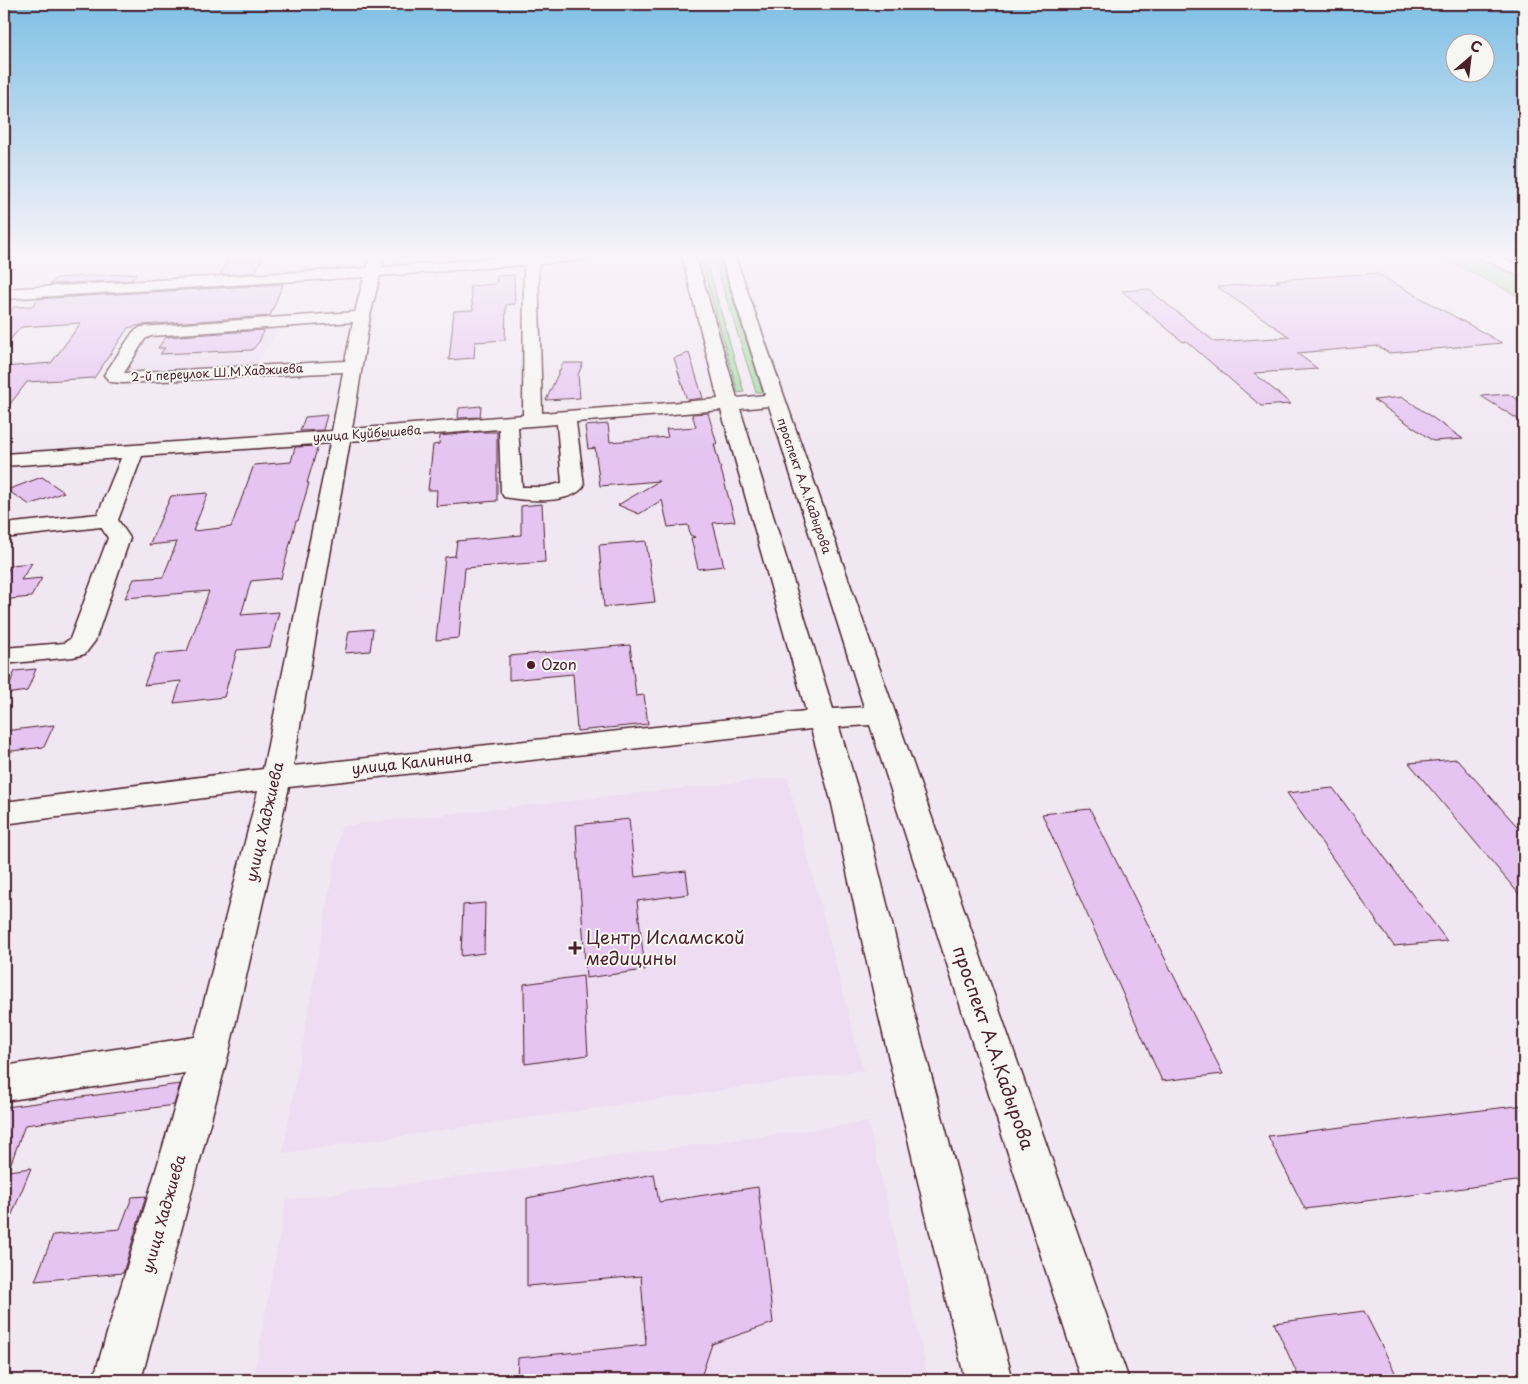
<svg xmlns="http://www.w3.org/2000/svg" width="1528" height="1384" viewBox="0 0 1528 1384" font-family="'Playpen Sans',sans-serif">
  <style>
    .built { fill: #eddcf2 }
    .green { fill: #a0dba1; stroke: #757d66 }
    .building { fill: #e5c4f1; stroke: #4a1f2b }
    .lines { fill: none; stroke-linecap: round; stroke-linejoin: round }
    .minor-casing { stroke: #4a1f2b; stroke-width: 3 }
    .major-casing { stroke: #4a1f2b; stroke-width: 3 }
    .minor { fill: #f6f6f2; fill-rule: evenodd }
    .major { fill: #f6f6f2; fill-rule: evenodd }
    .poi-dot { fill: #4a1f2b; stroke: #f6f6f2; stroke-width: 2 }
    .labels { text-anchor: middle; stroke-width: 4; stroke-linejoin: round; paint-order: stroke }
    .far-street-label { font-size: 12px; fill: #4a1f2b; stroke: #f6f6f2 }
    .poi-label { font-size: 15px; fill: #4a1f2b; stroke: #f6f6f2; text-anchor: start }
    .street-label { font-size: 15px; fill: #4a1f2b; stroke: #f6f6f2 }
    .near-poi-label { font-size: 18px; fill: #4a1f2b; stroke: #f6f6f2; text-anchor: start }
    .near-street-label { font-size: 18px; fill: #4a1f2b; stroke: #f6f6f2 }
  </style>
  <rect width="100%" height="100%" fill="#f1e7f2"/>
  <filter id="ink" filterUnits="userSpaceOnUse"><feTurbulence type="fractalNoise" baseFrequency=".02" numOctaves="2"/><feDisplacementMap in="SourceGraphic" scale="10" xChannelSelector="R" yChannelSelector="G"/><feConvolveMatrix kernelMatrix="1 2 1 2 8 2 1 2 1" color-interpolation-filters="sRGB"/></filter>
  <g filter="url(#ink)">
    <path class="built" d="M281,323L256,367L132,373L124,369L147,334Z
      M787,777L863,1070L283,1153L341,826Z
      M868,1122L929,1380H253L286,1200Z"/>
    <path class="green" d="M700,256H705L744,392L738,393Z
      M713,256H719L763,392H756Z
      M1438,256H1480L1524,276V299Z"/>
    <path class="building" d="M230,256H263L255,273L220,275Z
      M137,273L132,280L50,284L56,278Z
      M1376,273L1502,343L1389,353L1378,346L1297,353L1318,369L1254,373L1291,404L1261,406L1186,341L1183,342L1122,291L1148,289L1215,342L1290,337L1217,287L1280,282L1276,280Z
      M514,275L515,304L506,305L505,340L475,342L474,358L449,360L454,311L473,310L470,286L496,284L497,276Z
      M283,284L270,316L141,325L128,328L94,378L27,382L4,412V367L51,363L81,323L21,327L4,347V319L14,307L32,306L38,299Z
      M264,330L259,342L252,350L160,354L165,348H158L166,337Z
      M689,353L703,398L687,400L674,358Z
      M563,363H583L578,375L580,398L546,400Z
      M1508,394L1524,403V423L1481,396Z
      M1403,397L1463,439L1433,441L1374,400Z
      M481,406L480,417L458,418L459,408Z
      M708,413L717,444H714L735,521L713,523L724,566L698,569L691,538L695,537L690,535L688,525L668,527L662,500L639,514L618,505L659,481L600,486L595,448L588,449L585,426L608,424L610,442L668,437L666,429L696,427L692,414Z
      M327,415L323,430L300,431L305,417Z
      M479,432H497V501L436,506L437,490H428L433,445L439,444L440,436Z
      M318,446L307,483H309L298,521H296L281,578L251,581L241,615L279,612L270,647L237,650L224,697L174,703L181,681L144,685L156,654L187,651L209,591L125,598L134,579L163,577L177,542L149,545L171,496L208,493L193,531L231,527L254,465L291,462L295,447Z
      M42,477L64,492L30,505L7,490Z
      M542,504L545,562L465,568L459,638L436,640L445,557L455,556L457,541L521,535V506Z
      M646,541L655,602L604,607L599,545Z
      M32,563L21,580L42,578L31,597L11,599L4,610V577L11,565Z
      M373,629L370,651L345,653L349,631Z
      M630,645L636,696L644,695L648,724L577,731L573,674L509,680V656Z
      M36,669L27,691L6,694L15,671Z
      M54,725L44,747L4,752V731Z
      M1457,759L1524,834V900L1409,763Z
      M1333,788L1447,941L1394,946L1287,793Z
      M1090,809L1223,1074L1162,1081L1042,814Z
      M629,819L635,877L686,871L689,894L637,901L645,970L586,978L576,825Z
      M485,903L484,953L461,956L463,905Z
      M583,976L588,1055L525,1064L524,984Z
      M180,1084L174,1105L25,1125L8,1171L31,1168L4,1234V1113L6,1107Z
      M1524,1105V1180L1305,1209L1268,1136Z
      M654,1174L659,1202L758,1187L773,1323L712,1344L700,1380H517L518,1358L646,1345L641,1276L527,1286V1198Z
      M146,1196L123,1273L35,1281L53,1235L120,1229L132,1197Z
      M1364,1311L1399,1380H1300L1274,1323Z"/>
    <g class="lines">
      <defs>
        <path id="minor" d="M370,256H384L382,267L524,256H592L590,259L585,260L538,264L542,413L718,399L682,256H696L737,398L765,395L721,256H735L1129,1380H1081L870,725L839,727L862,804L912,1004L1013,1380H965L876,1004L832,804L811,729L289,787L229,1052L141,1380H93L185,1073L4,1101V1066L195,1037L258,791L4,824V802L263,769L330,443L142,456L118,520L130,538L95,641L85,654L73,657L4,664V648L64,643L70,639L108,538L101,527L4,538V524L98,514L121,458L4,466V454L332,431L343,372L123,383L110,382L104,375L133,332L141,327L355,312L364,277L4,299V289L367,268ZM524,265L523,415L352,429L370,316L380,276ZM353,322L345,361L124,373L145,339L151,336ZM769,406L864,707L833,709L740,409ZM721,410L806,711L293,766L350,441L499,429L501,492L504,497C524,501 571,505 584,486L576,422ZM557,424L562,483L544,487H522L518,427Z"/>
        <path id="major" d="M1479,256H1498L1524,268V277L1481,259Z"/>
      </defs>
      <use href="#minor" class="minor-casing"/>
      <use href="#major" class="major-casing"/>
      <use href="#minor" class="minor"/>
      <use href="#major" class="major"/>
    </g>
  </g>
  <linearGradient id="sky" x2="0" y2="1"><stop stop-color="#7fc0e5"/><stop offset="0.57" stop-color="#f9f4f9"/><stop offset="1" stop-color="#f9f4f9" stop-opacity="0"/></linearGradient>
  <rect width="1528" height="450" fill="url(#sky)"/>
  <g class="poi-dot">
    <circle cx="531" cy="665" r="5"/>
    <path d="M572.5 940.5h5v5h5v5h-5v5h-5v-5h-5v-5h5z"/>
  </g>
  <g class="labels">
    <g class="far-street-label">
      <text transform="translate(217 373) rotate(-3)" y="4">2-й переулок Ш.М.Хаджиева</text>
      <text transform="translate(367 434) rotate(-4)" y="4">улица Куйбышева</text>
      <text transform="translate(804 486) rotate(71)" y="4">проспект А.А.Кадырова</text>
    </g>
    <g class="poi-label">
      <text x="541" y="670">Ozon</text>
    </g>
    <g class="street-label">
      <text transform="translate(412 763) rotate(-6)" y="5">улица Калинина</text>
      <text transform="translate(265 822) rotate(-77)" y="5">улица Хаджиева</text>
      <text transform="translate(164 1214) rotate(-74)" y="5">улица Хаджиева</text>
    </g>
    <g class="near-poi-label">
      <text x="586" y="944">Центр Исламской<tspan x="586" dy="21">медицины</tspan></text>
    </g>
    <g class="near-street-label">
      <text transform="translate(993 1048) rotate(71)" y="6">проспект А.А.Кадырова</text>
    </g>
  </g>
  <rect width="1528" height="1384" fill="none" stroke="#f6f6f2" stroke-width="20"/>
  <rect x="10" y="10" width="1508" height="1364" fill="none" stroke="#4a1f2b" stroke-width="2" filter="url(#ink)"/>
  <g transform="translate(1470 58) rotate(28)"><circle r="24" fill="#f6f6f2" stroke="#b1a0a2"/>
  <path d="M0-4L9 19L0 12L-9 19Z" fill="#4a1f2b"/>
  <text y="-8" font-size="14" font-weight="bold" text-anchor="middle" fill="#4a1f2b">С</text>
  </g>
</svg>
